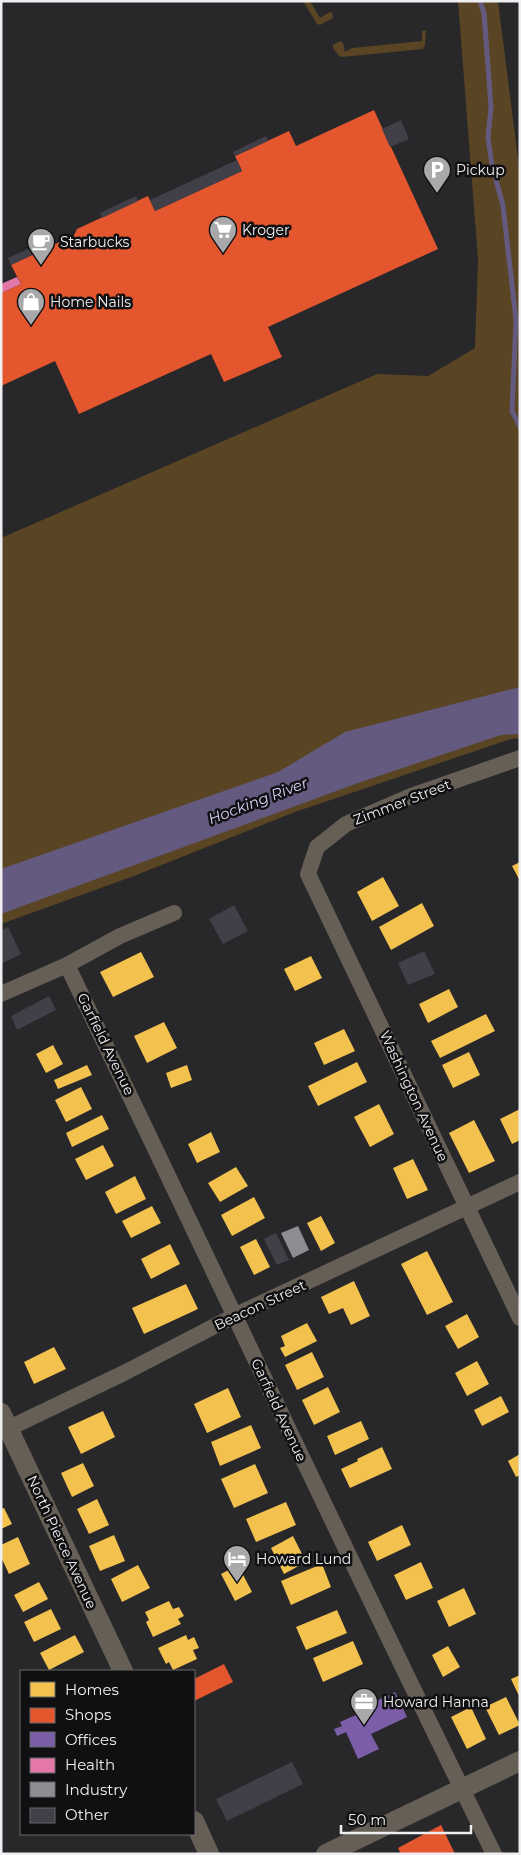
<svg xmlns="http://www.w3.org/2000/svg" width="521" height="1855" viewBox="0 0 521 1855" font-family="Montserrat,sans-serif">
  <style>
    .green { fill: #594423 }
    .water { fill: #645a80 }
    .homes { fill: #f2c14e }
    .shops { fill: #e4572e }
    .offices { fill: #7b5ea7 }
    .health { fill: #e377a8 }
    .industry { fill: #8d8d92 }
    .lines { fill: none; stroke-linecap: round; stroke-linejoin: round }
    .stream { stroke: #645a80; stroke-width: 5 }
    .building { fill: #413f48 }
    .minor { stroke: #665f56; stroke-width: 16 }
    .tertiary { stroke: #665f56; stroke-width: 20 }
    .labels { text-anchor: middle; stroke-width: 5; stroke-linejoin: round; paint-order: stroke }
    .poi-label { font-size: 14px; fill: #efeef1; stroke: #100f11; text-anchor: start }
    .street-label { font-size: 14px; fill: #efeef1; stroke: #100f11 }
    .water-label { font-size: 15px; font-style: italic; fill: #dbd1fb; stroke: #100f11 }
  </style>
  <rect width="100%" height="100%" fill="#28272a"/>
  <path class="green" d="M303,1H310L320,18L330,12H332L333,18L320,25L317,24Z
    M458,1H498L520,175V738L511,739L295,812L134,876L1,924V538L377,374L428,376L475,348L478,259Z
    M426,30L425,45L423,49L342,57L339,56L333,48V45L340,41L343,43L345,52L352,48L422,41V31Z"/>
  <path class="water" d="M520,687V734L501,735L358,783L1,914V869L278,772L345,732Z"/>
  <path class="homes" d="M520,862V881L512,866Z
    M383,877L399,906L372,921L357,892Z
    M422,903L434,926L391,950L379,927Z
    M141,952L154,977L113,997L100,972Z
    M311,956L322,978L295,991L284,969Z
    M449,989L458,1007L428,1023L419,1004Z
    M486,1014L495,1031L440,1058L431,1041Z
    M164,1022L177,1048L147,1063L134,1036Z
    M344,1029L355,1051L324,1065L314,1043Z
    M53,1045L63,1064L46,1073L36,1054Z
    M469,1052L480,1075L453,1088L442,1065Z
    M357,1062L367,1082L318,1106L308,1086Z
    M87,1065L92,1075L58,1089L54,1080Z
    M187,1065L192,1080L171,1088L166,1073Z
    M81,1087L92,1109L66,1122L55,1100Z
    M379,1104L394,1134L370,1147L354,1117Z
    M520,1109V1140L512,1144L500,1119Z
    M102,1115L109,1129L72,1147L66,1133Z
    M474,1120L495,1161L469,1173L449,1133Z
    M211,1132L220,1152L197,1163L188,1144Z
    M103,1145L114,1166L86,1180L75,1159Z
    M413,1159L428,1190L407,1199L393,1168Z
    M236,1167L248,1186L220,1202L208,1183Z
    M135,1176L146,1199L116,1214L105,1192Z
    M254,1197L265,1218L232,1236L221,1215Z
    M152,1206L161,1223L131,1238L122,1221Z
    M321,1216L335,1243L321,1251L307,1223Z
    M256,1239L270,1267L254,1275L240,1247Z
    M170,1244L180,1264L151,1279L141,1259Z
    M427,1251L453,1302L427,1315L401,1264Z
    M354,1281L370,1316L351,1325L343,1308L329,1314L321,1297Z
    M186,1284L198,1309L144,1334L132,1308Z
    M467,1314L479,1337L458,1349L445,1326Z
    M307,1323L317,1341L285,1357L280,1348L285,1346L281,1336Z
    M54,1347L66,1369L34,1384L24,1362Z
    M312,1352L324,1377L297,1390L285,1365Z
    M477,1361L489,1384L467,1396L455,1373Z
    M328,1387L340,1412L314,1425L302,1400Z
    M228,1388L241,1417L207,1433L194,1404Z
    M501,1396L509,1412L482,1426L474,1410Z
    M103,1411L115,1437L81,1454L68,1427Z
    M361,1421L369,1439L335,1455L327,1436Z
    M251,1425L261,1448L220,1466L211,1442Z
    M382,1447L392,1469L350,1488L341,1469L358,1461L357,1459Z
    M520,1454V1475L516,1477L508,1461Z
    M83,1463L94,1486L72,1497L61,1473Z
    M255,1464L268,1493L234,1508L221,1479Z
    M97,1499L109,1525L89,1534L77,1509Z
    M286,1502L296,1525L256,1542L246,1519Z
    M4,1508L12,1524L1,1529V1509Z
    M402,1525L411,1545L377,1561L368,1542Z
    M114,1535L125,1561L100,1571L89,1546Z
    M293,1536L306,1562L284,1574L271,1548Z
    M18,1537L30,1564L9,1574L1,1557V1545Z
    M421,1562L433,1588L406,1600L394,1575Z
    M322,1564L331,1587L291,1605L281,1581Z
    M138,1565L150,1588L122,1602L111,1579Z
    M238,1565L252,1592L235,1601L221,1574Z
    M39,1582L48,1599L23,1612L14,1595Z
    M464,1588L476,1614L449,1627L437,1601Z
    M169,1601L173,1609L179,1607L184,1616L178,1619L181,1624L153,1637L146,1622L149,1620L145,1612Z
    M51,1609L61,1629L34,1642L24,1622Z
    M337,1610L347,1633L306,1650L296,1627Z
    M75,1635L84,1652L49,1670L40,1653Z
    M186,1635L188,1640L194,1637L199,1648L193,1650L197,1659L173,1670L169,1662L166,1664L158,1648Z
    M353,1641L363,1664L323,1682L313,1658Z
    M448,1646L460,1667L443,1677L432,1655Z
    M520,1675V1698L511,1679Z
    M506,1697L520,1725L499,1735L485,1707Z
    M471,1707L486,1739L467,1749L451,1717Z"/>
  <path class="shops" d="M374,110L438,249L268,327L282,357L224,382L211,354L79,414L55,361L1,386V293L21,284L11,265L64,240L71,242L77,229L148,196L155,211L242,171L235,156L289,131L296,146Z
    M224,1664L233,1682L194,1701V1679Z
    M441,1825L455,1854H401L398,1848Z"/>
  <path class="offices" d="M395,1692L407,1717L371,1734L379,1749L358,1759L346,1732L337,1736L334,1729L342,1726L340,1722L356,1715L354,1712Z"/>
  <path class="health" d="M17,277L21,284L1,293V284Z"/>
  <path class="industry" d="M298,1226L309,1250L293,1258L281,1233Z"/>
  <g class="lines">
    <path class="stream" d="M480,1L484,13L491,107L488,138L492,165L503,206L516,320L512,411L520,427"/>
  </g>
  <path class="building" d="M401,120L409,139L390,147L382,129Z
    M266,136L268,141L235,156L233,152Z
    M237,160L242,171L155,211L150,200Z
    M136,196L138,201L102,218L100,213Z
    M42,246L44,249L11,265L8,258L32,247L33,250Z
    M234,905L248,931L223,944L209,919Z
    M8,927L21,954L1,964V930Z
    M424,951L435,974L408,985L398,963Z
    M49,996L56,1010L17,1030L11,1016Z
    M276,1233L289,1260L277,1265L264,1239Z
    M292,1762L303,1784L227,1821L216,1799Z"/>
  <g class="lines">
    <path class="minor" d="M520,758L411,796L346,824L317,847L308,874L520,1318
      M67,965C210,1261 348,1559 494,1854
      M1,994L67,965L120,936L174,913
      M1,1432L124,1373L236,1315L520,1182"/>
    <path class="tertiary" d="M1,1413L123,1671
      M194,1821L209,1854
      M326,1854L520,1761"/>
  </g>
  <defs>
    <symbol id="parking-pin" viewBox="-11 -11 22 30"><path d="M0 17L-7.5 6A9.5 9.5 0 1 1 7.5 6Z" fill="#a9a8ab" stroke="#100f11"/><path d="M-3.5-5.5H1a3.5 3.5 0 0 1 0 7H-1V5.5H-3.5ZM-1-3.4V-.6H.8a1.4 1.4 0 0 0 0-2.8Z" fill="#fff"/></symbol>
    <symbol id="supermarket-pin" viewBox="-11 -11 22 30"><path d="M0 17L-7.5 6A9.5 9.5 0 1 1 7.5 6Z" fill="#a9a8ab" stroke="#100f11"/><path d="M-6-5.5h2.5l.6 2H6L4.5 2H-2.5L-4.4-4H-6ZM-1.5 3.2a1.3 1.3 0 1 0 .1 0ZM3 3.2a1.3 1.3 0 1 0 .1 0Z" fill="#fff"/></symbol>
    <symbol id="cafe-pin" viewBox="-11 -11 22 30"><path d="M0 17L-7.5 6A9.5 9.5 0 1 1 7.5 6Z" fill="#a9a8ab" stroke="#100f11"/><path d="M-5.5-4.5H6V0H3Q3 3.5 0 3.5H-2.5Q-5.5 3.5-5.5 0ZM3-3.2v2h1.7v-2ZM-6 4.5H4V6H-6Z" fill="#fff"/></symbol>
    <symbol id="shop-pin" viewBox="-11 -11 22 30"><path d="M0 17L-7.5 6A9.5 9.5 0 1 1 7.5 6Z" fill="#a9a8ab" stroke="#100f11"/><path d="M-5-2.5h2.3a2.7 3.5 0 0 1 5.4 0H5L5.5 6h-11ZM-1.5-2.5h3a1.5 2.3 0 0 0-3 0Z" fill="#fff"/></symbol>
    <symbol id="hotel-pin" viewBox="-11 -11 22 30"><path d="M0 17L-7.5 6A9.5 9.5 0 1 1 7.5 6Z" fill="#a9a8ab" stroke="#100f11"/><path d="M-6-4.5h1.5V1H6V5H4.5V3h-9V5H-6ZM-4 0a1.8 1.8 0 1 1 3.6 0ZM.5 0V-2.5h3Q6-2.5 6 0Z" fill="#fff"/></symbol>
    <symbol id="office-pin" viewBox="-11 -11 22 30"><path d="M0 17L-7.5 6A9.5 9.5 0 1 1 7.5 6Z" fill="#a9a8ab" stroke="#100f11"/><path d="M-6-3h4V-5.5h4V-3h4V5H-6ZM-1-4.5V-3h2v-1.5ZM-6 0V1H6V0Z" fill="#fff"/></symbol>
  </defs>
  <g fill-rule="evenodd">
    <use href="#parking-pin" x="421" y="154" width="32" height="43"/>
    <use href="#supermarket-pin" x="207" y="214" width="32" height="43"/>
    <use href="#cafe-pin" x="25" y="226" width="32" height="43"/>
    <use href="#shop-pin" x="15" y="286" width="32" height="43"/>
    <use href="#hotel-pin" x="221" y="1543" width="32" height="43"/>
    <use href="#office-pin" x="348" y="1686" width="32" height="43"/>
  </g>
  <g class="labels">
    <g class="poi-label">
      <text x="456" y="175">Pickup</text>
      <text x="242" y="235">Kroger</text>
      <text x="60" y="247">Starbucks</text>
      <text x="50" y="307">Home Nails</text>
      <text x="256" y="1564">Howard Lund</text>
      <text x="383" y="1707">Howard Hanna</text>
    </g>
    <g class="street-label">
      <text transform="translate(402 802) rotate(-21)" y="5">Zimmer Street</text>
      <text transform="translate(106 1044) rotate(64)" y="5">Garfield Avenue</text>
      <text transform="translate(414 1096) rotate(65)" y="5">Washington Avenue</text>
      <text transform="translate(260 1305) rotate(-25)" y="5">Beacon Street</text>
      <text transform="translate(279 1410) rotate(65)" y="5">Garfield Avenue</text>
      <text transform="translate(62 1542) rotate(65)" y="5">North Pierce Avenue</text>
    </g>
    <g class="water-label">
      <text transform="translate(258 801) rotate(-21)" y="5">Hocking River</text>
    </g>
  </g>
  <rect width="521" height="1855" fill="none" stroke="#efeef1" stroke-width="5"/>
  <rect x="20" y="1670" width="175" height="165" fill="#100f11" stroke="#69686b"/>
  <rect x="30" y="1682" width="25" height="15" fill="#f2c14e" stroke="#69686b"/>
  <text x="65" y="1695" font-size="15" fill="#efeef1">Homes</text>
  <rect x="30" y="1708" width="25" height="15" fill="#e4572e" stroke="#69686b"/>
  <text x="65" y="1720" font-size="15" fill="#efeef1">Shops</text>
  <rect x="30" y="1732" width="25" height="15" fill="#7b5ea7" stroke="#69686b"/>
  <text x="65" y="1745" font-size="15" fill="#efeef1">Offices</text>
  <rect x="30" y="1758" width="25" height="15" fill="#e377a8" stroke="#69686b"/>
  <text x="65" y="1770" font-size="15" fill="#efeef1">Health</text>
  <rect x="30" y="1782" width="25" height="15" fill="#8d8d92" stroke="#69686b"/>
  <text x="65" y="1795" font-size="15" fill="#efeef1">Industry</text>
  <rect x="30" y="1808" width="25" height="15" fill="#413f48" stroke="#69686b"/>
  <text x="65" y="1820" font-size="15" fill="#efeef1">Other</text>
  <path d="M341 1825v8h130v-8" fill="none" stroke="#efeef1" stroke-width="2.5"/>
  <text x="348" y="1825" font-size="15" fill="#efeef1" stroke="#100f11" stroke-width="4" paint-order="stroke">50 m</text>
</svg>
